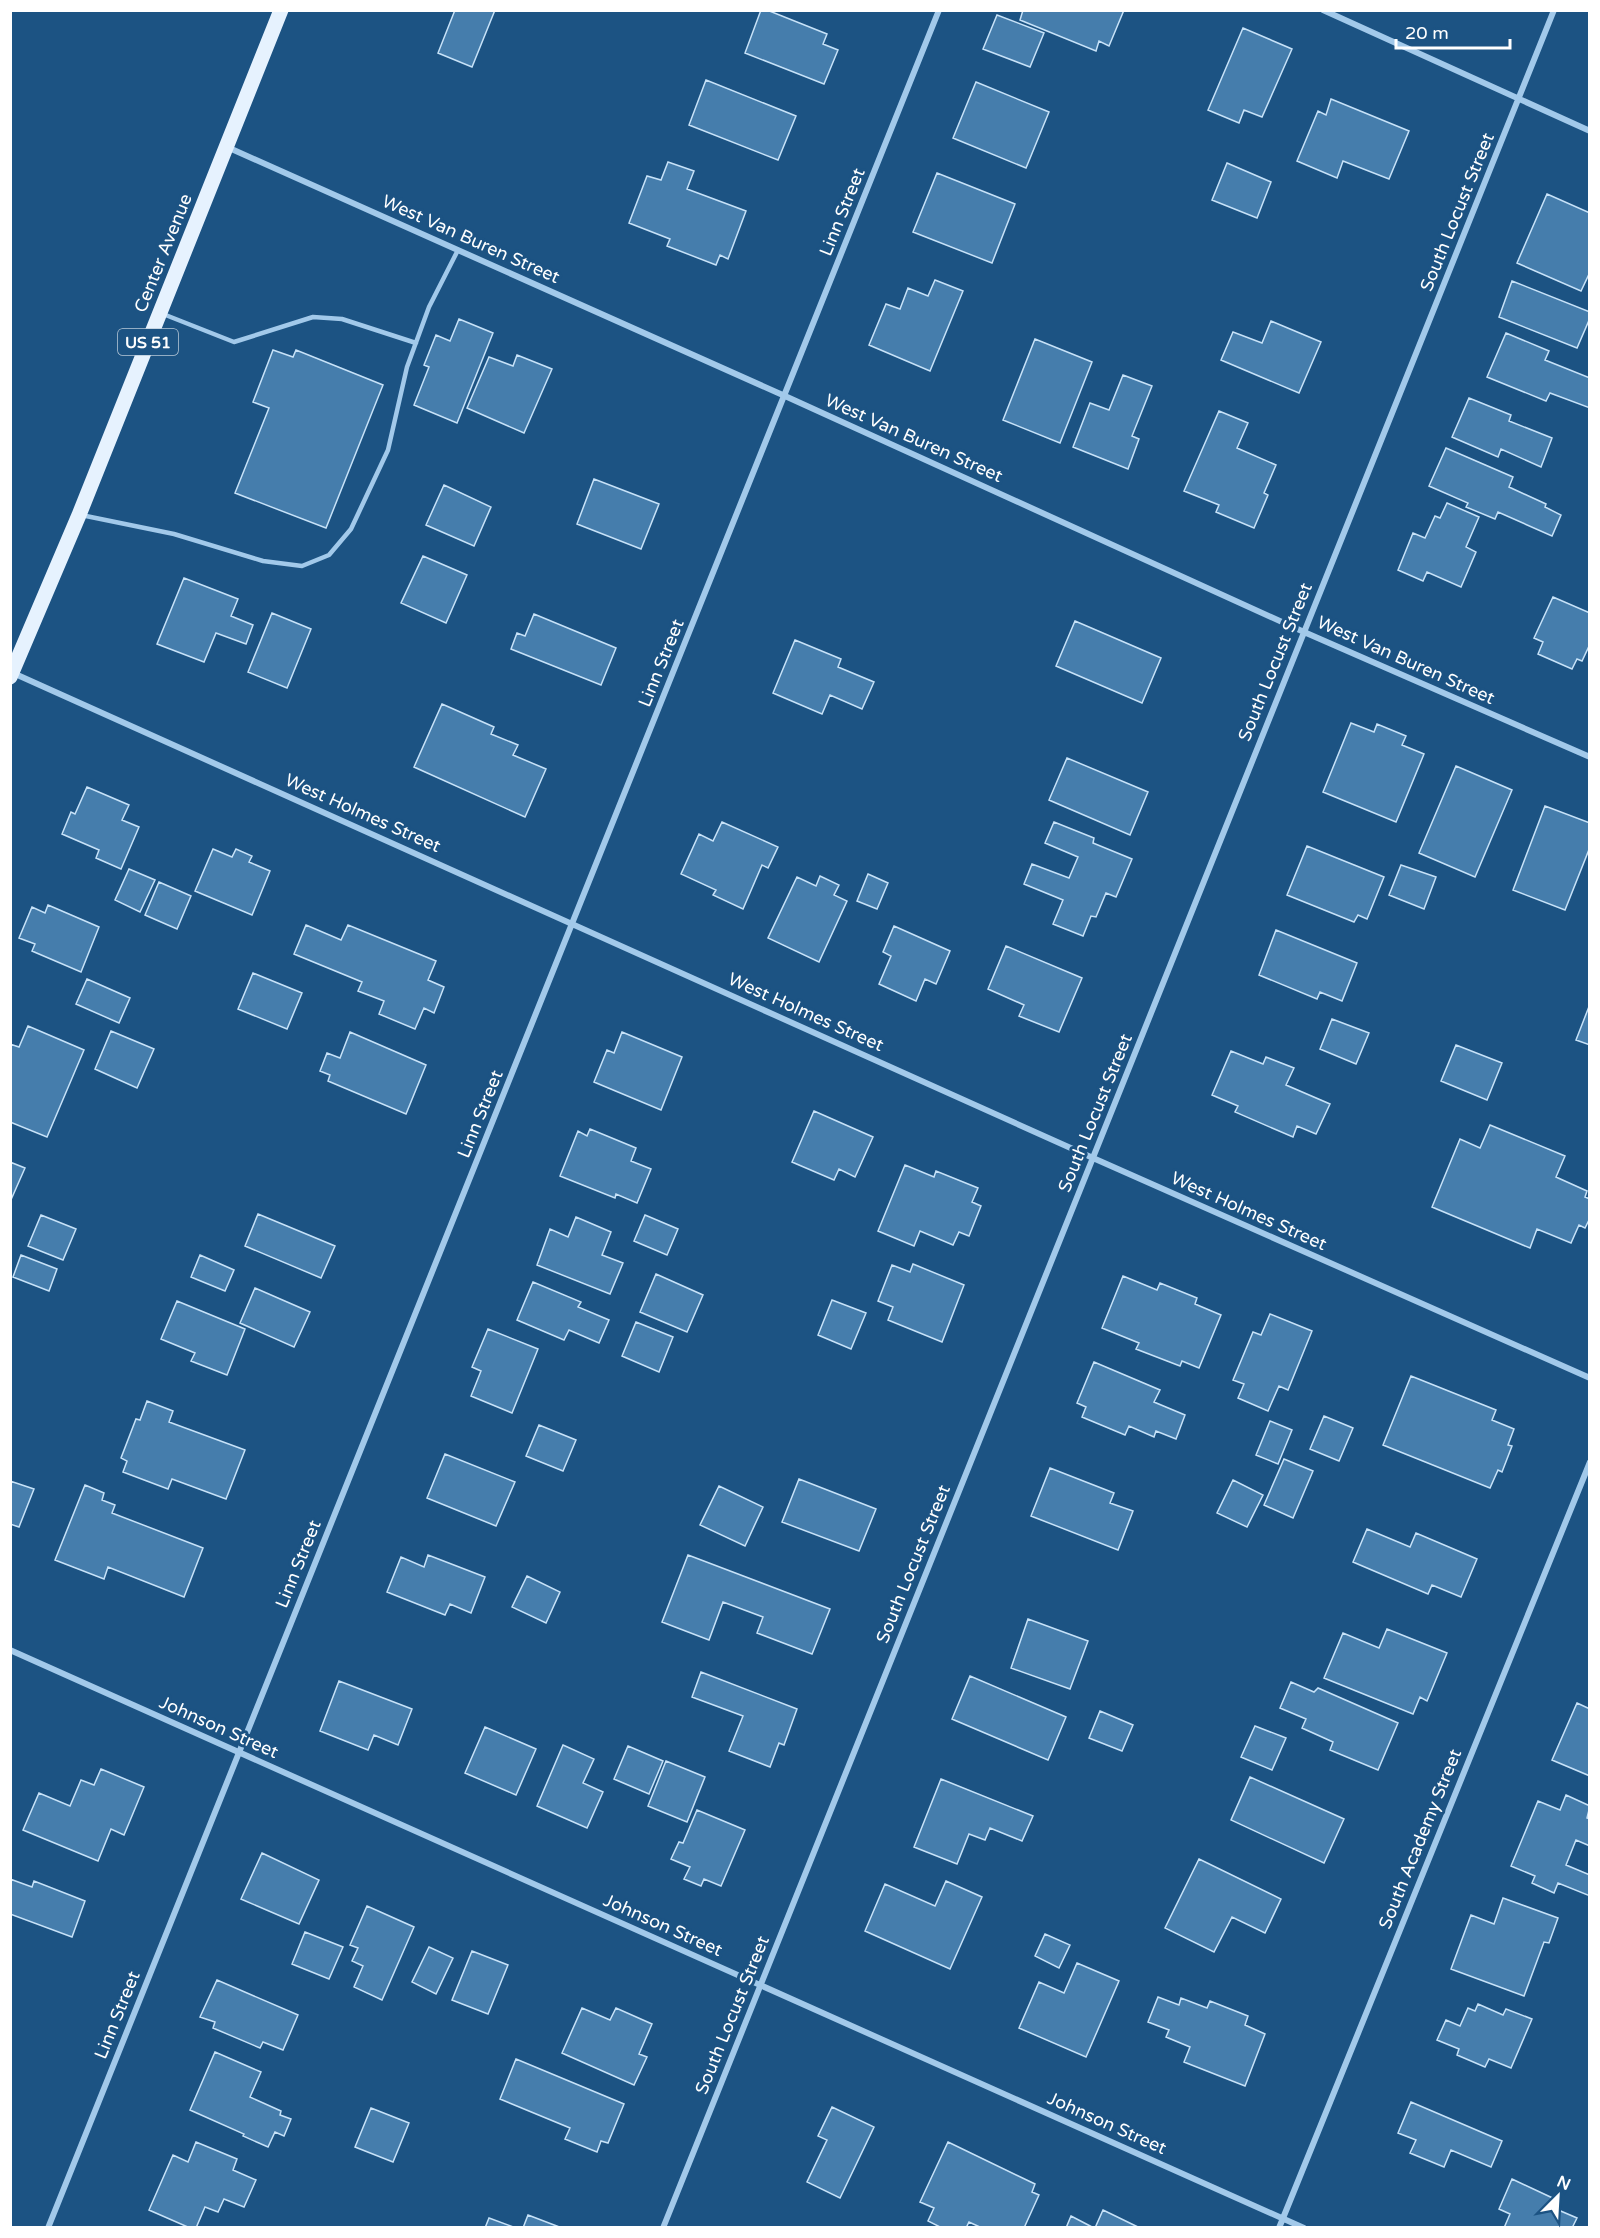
<svg xmlns="http://www.w3.org/2000/svg" width="1600" height="2238" viewBox="0 0 1600 2238" font-family="'Varela Round',sans-serif">
  <style>
    .building { fill: #457dac; stroke: #c7e2f8; stroke-width: 1.5 }
    .lines { fill: none; stroke-linecap: round; stroke-linejoin: round }
    .lane { stroke: #a2c9ea; stroke-width: 4.5 }
    .street { stroke: #a2c9ea; stroke-width: 6 }
    .primary { stroke: #e6f2fe; stroke-width: 15 }
    .labels { text-anchor: middle; stroke-width: 6; stroke-linejoin: round; paint-order: stroke }
    .shield { fill: #1c5383; stroke: #bbcbda; stroke-width: 1.5 }
    .shield-label { font-size: 16px; font-weight: bold; fill: #fff }
    .street-label { font-size: 18px; fill: #fff; stroke: #1c5383 }
  </style>
  <rect width="100%" height="100%" fill="#1c5383"/>
  <path class="building" d="M455,10H495L472,67L438,53Z
    M761,10H767L827,34L823,44L838,50L824,84L745,53Z
    M1023,10H1124L1109,46L1099,41L1096,51L1020,20Z
    M997,15L1044,33L1030,67L983,49Z
    M1243,28L1292,49L1262,117L1244,110L1239,123L1208,110Z
    M706,80L796,116L778,160L689,125Z
    M976,82L1049,112L1026,168L953,138Z
    M1331,99L1409,131L1389,179L1343,161L1337,178L1297,161L1318,111L1326,115Z
    M668,162L694,171L687,189L746,211L728,259L720,255L716,265L667,246L670,239L629,223L647,176L661,180Z
    M1227,163L1271,182L1257,218L1212,200Z
    M937,173L1015,204L992,263L913,232Z
    M1547,194L1590,213V272L1581,291L1517,263Z
    M935,280L963,291L930,371L869,345L886,304L900,309L908,288L928,296Z
    M1512,281L1590,312V318L1577,348L1499,317Z
    M459,319L493,333L457,423L414,405L429,367L424,365L436,335L450,341Z
    M1271,321L1321,342L1299,393L1221,360L1233,332L1262,343Z
    M1506,333L1549,351L1545,360L1590,378V408L1550,393L1546,401L1487,377Z
    M1035,339L1092,362L1060,443L1003,420Z
    M273,350L293,357L296,350L383,385L326,528L235,493L269,408L253,402Z
    M517,355L552,369L524,433L467,408L489,357L513,366Z
    M1123,375L1152,386L1132,436L1139,439L1128,469L1073,447L1090,403L1109,410Z
    M1469,398L1511,415L1509,421L1552,438L1541,467L1501,449L1498,457L1452,437Z
    M1219,411L1248,423L1237,448L1276,465L1264,493L1268,495L1254,528L1216,512L1219,505L1184,491Z
    M1446,448L1513,477L1509,487L1546,504L1545,507L1561,515L1552,536L1498,512L1495,519L1466,507L1468,503L1429,486Z
    M594,479L659,504L641,549L577,524Z
    M444,485L491,507L474,546L426,525Z
    M1447,503L1479,517L1466,547L1476,552L1461,587L1427,572L1423,581L1398,570L1413,533L1425,538L1435,516L1440,518Z
    M423,556L467,575L446,623L401,603Z
    M184,578L238,599L231,616L253,625L246,644L216,633L204,662L157,644Z
    M1553,597L1590,613V644L1582,661L1577,659L1572,669L1538,654L1543,642L1534,638Z
    M272,613L311,629L287,688L248,672Z
    M534,614L616,648L601,685L511,649L517,633L525,636Z
    M1075,621L1161,658L1142,703L1056,666Z
    M795,640L841,659L838,667L874,682L862,709L830,695L822,714L773,693Z
    M442,704L494,727L491,734L518,745L513,755L546,769L525,817L414,767Z
    M1351,723L1374,732L1377,724L1406,736L1402,745L1424,754L1396,822L1323,792Z
    M1067,758L1148,792L1130,835L1049,800Z
    M1456,766L1512,790L1475,877L1419,853Z
    M87,787L129,805L122,820L139,827L121,869L96,858L99,850L62,834L71,812L75,814Z
    M1545,806L1590,823V847L1565,910L1513,890Z
    M722,822L778,847L768,868L762,865L743,909L713,895L716,890L681,874L699,834L713,841Z
    M1054,822L1094,838L1093,843L1132,859L1116,897L1106,893L1096,917L1091,916L1083,936L1053,924L1063,900L1024,884L1032,864L1069,878L1078,857L1045,843Z
    M1307,846L1384,877L1367,919L1358,915L1354,922L1287,895Z
    M213,849L232,857L236,849L252,856L249,862L270,871L252,915L195,891Z
    M1401,865L1436,877L1424,909L1389,895Z
    M129,869L155,880L140,912L115,900Z
    M868,874L888,883L877,909L857,901Z
    M820,876L839,885L834,895L847,901L819,962L768,938L797,877L816,886Z
    M159,882L191,896L177,929L145,915Z
    M48,905L99,927L81,972L32,951L35,944L19,938L32,907L45,913Z
    M306,925L341,940L348,925L436,961L428,980L444,987L434,1013L424,1008L415,1029L379,1014L384,1001L358,991L362,982L294,954Z
    M894,926L950,951L936,984L925,979L916,1001L879,984L891,956L883,952Z
    M1276,930L1357,963L1342,1001L1320,992L1317,999L1259,975Z
    M1006,946L1082,978L1059,1032L1019,1016L1024,1005L988,989Z
    M253,973L302,993L287,1029L238,1009Z
    M87,979L130,998L119,1023L76,1004Z
    M1590,1004V1045L1576,1040Z
    M1332,1019L1369,1033L1356,1064L1320,1049Z
    M28,1026L84,1050L47,1137L10,1122V1044L19,1047Z
    M111,1031L154,1049L137,1088L95,1069Z
    M350,1032L426,1065L406,1114L328,1081L330,1075L320,1071L327,1053L340,1058Z
    M622,1032L682,1057L661,1110L594,1082L607,1050L614,1053Z
    M1456,1045L1502,1063L1487,1100L1441,1081Z
    M1231,1051L1263,1064L1266,1057L1294,1068L1286,1085L1330,1104L1316,1134L1297,1126L1293,1137L1235,1112L1238,1106L1212,1095Z
    M814,1111L873,1137L855,1177L839,1169L834,1180L792,1162Z
    M1490,1125L1565,1156L1556,1177L1587,1191L1585,1197L1590,1199V1218L1585,1228L1579,1225L1571,1243L1537,1229L1530,1248L1432,1207L1460,1139L1480,1148Z
    M590,1129L636,1148L631,1161L651,1169L637,1203L616,1194L615,1198L560,1176L578,1131L587,1136Z
    M10,1162L25,1168L10,1202Z
    M905,1165L934,1177L936,1171L978,1188L972,1202L981,1206L969,1236L959,1232L953,1245L920,1231L914,1246L878,1231Z
    M258,1214L335,1246L321,1278L245,1246Z
    M41,1215L76,1229L63,1260L28,1246Z
    M645,1215L678,1229L667,1255L634,1241Z
    M576,1217L611,1232L602,1255L623,1263L610,1294L537,1265L550,1229L568,1237Z
    M21,1255L57,1269L49,1291L13,1277Z
    M200,1255L234,1270L225,1291L191,1277Z
    M913,1264L964,1285L942,1342L888,1320L893,1307L878,1301L892,1265L910,1272Z
    M656,1274L703,1295L687,1332L640,1312Z
    M1123,1276L1157,1290L1160,1283L1197,1298L1195,1304L1221,1315L1199,1368L1182,1361L1180,1366L1136,1349L1139,1343L1102,1328Z
    M533,1282L581,1302L578,1307L609,1320L599,1343L569,1330L564,1340L517,1320Z
    M255,1288L310,1312L294,1347L240,1323Z
    M832,1300L866,1313L851,1349L818,1335Z
    M177,1301L245,1329L227,1375L191,1361L195,1353L161,1339Z
    M1270,1314L1312,1331L1288,1390L1279,1386L1268,1411L1238,1398L1244,1384L1233,1380L1253,1332L1261,1335Z
    M636,1322L673,1337L659,1372L622,1356Z
    M488,1329L538,1349L512,1413L471,1396L481,1371L472,1367Z
    M1094,1362L1160,1390L1154,1402L1185,1415L1176,1439L1156,1431L1154,1437L1129,1426L1125,1435L1082,1417L1086,1407L1077,1403Z
    M1411,1376L1496,1410L1492,1420L1514,1429L1508,1445L1512,1446L1502,1472L1498,1470L1490,1488L1383,1445Z
    M147,1401L173,1411L169,1422L245,1450L226,1499L172,1479L168,1489L123,1472L127,1461L121,1458L136,1419L140,1420Z
    M1324,1416L1353,1428L1339,1461L1310,1449Z
    M1270,1421L1292,1430L1278,1464L1256,1455Z
    M539,1425L576,1440L563,1471L526,1456Z
    M445,1454L515,1482L496,1526L427,1498Z
    M1284,1459L1313,1471L1293,1518L1264,1505Z
    M1050,1468L1114,1493L1110,1503L1133,1511L1118,1550L1031,1516Z
    M799,1479L876,1509L859,1551L782,1522Z
    M1233,1480L1263,1495L1247,1527L1217,1513Z
    M10,1481L34,1489L19,1527L10,1524Z
    M85,1485L104,1493L102,1500L115,1505L112,1513L203,1548L184,1597L108,1567L104,1579L55,1560Z
    M719,1486L763,1507L745,1546L700,1525Z
    M1367,1529L1410,1547L1416,1533L1477,1559L1461,1597L1432,1585L1428,1594L1353,1562Z
    M428,1555L485,1577L471,1613L450,1604L445,1615L387,1592L401,1557L424,1567Z
    M688,1555L830,1609L812,1654L757,1633L763,1617L723,1602L709,1640L662,1622Z
    M527,1576L560,1592L546,1623L512,1607Z
    M1028,1619L1088,1641L1070,1689L1011,1668Z
    M1387,1629L1447,1653L1427,1701L1420,1697L1413,1714L1324,1678L1343,1633L1379,1648Z
    M701,1672L797,1709L784,1745L779,1743L770,1767L729,1751L743,1716L692,1697Z
    M970,1676L1066,1717L1048,1760L952,1719Z
    M339,1681L412,1709L398,1745L374,1735L368,1750L320,1731Z
    M1291,1682L1314,1692L1318,1688L1398,1723L1378,1770L1330,1750L1333,1742L1302,1728L1306,1719L1280,1708Z
    M1577,1703L1590,1709V1776L1552,1760Z
    M1100,1711L1133,1725L1122,1751L1089,1738Z
    M1255,1726L1286,1738L1272,1770L1241,1757Z
    M485,1727L536,1749L516,1795L465,1773Z
    M563,1745L594,1759L583,1783L603,1792L587,1828L537,1806Z
    M628,1746L663,1761L649,1794L614,1779Z
    M666,1761L705,1777L687,1822L648,1806Z
    M101,1769L144,1787L124,1835L111,1829L98,1861L23,1830L39,1793L70,1806L81,1780L94,1785Z
    M1250,1777L1344,1819L1324,1863L1231,1820Z
    M941,1779L1033,1816L1022,1841L990,1828L985,1840L969,1834L957,1864L914,1847Z
    M1566,1795L1590,1806L1587,1818L1590,1819V1846L1576,1840L1566,1865L1590,1875V1896L1558,1883L1554,1893L1532,1883L1535,1876L1511,1866L1538,1801L1560,1810Z
    M697,1810L745,1830L721,1886L704,1879L701,1886L684,1879L690,1867L671,1859L679,1842L683,1843Z
    M262,1853L319,1880L299,1924L241,1899Z
    M1199,1859L1281,1899L1265,1933L1232,1917L1214,1952L1165,1928Z
    M10,1879L32,1887L34,1881L85,1901L72,1937L10,1914Z
    M946,1881L982,1897L950,1969L865,1931L885,1884L935,1906Z
    M1503,1898L1558,1918L1549,1943L1544,1942L1524,1996L1451,1969L1471,1915L1494,1924Z
    M367,1906L414,1927L382,2000L354,1987L363,1966L352,1961L358,1948L350,1945Z
    M305,1932L343,1947L329,1979L292,1964Z
    M1045,1934L1070,1945L1059,1968L1035,1956Z
    M429,1947L453,1958L436,1994L412,1982Z
    M472,1951L508,1965L488,2014L452,2000Z
    M1077,1963L1119,1981L1086,2057L1019,2028L1039,1982L1064,1993Z
    M217,1980L298,2015L283,2050L263,2042L260,2048L213,2028L215,2022L200,2017Z
    M1158,1997L1179,2005L1181,1998L1207,2008L1210,2001L1248,2016L1245,2025L1265,2034L1245,2086L1184,2062L1190,2047L1166,2037L1169,2030L1148,2022Z
    M1478,2004L1503,2015L1506,2009L1532,2019L1511,2068L1489,2059L1485,2067L1457,2055L1459,2049L1437,2040L1446,2020L1460,2026L1468,2008L1475,2011Z
    M582,2008L610,2020L616,2008L652,2024L639,2054L647,2057L634,2085L562,2053Z
    M215,2052L261,2072L250,2097L281,2111L280,2115L291,2119L284,2136L275,2132L268,2147L243,2136L244,2134L190,2110Z
    M516,2059L624,2104L608,2143L601,2141L597,2152L565,2139L570,2128L500,2099Z
    M1411,2102L1502,2141L1491,2167L1451,2150L1444,2167L1410,2153L1416,2140L1398,2133Z
    M832,2107L874,2127L840,2198L807,2182L827,2140L818,2136Z
    M371,2108L409,2123L393,2162L355,2147Z
    M196,2142L237,2159L233,2170L256,2180L244,2207L224,2199L218,2212L205,2207L196,2228H190L149,2210L173,2155L188,2162Z
    M948,2142L1035,2184L1032,2192L1039,2195L1024,2228H982L969,2222L966,2228H942L928,2221L934,2208L920,2202Z
    M1512,2179L1559,2201L1556,2209L1577,2218L1572,2228H1504L1510,2214L1499,2209Z
    M1103,2210L1140,2228H1095Z
    M528,2215L562,2228H523Z
    M1071,2216L1094,2228H1066Z
    M489,2218L516,2228H485Z"/>
  <g class="lines">
    <path class="lane" d="M163,314L234,342L313,317L342,319L416,343
      M81,515L174,534L263,561L302,566L329,555L351,529L388,450L407,367L429,307L458,250"/>
    <path class="street" d="M1323,10L1590,131
      M227,147L785,396L1304,632L1590,757
      M13,673L1093,1158L1590,1378
      M10,1650L1304,2228
      M48,2228L939,10
      M663,2228L1554,10
      M1279,2228L1590,1462"/>
    <path class="primary" d="M10,677L79,515L281,10"/>
  </g>
  <g class="labels">
    <rect class="shield" x="118" y="329" width="60" height="26" rx="4.5"/>
    <g class="shield-label">
      <text x="148" y="348">US 51</text>
    </g>
    <g class="street-label">
      <text transform="translate(842 212) rotate(-68)" y="6">Linn Street</text>
      <text transform="translate(1457 212) rotate(-68)" y="6">South Locust Street</text>
      <text transform="translate(471 239) rotate(24)" y="6">West Van Buren Street</text>
      <text transform="translate(163 253) rotate(-68)" y="6">Center Avenue</text>
      <text transform="translate(914 438) rotate(24)" y="6">West Van Buren Street</text>
      <text transform="translate(1406 660) rotate(24)" y="6">West Van Buren Street</text>
      <text transform="translate(1275 662) rotate(-68)" y="6">South Locust Street</text>
      <text transform="translate(661 663) rotate(-68)" y="6">Linn Street</text>
      <text transform="translate(363 813) rotate(24)" y="6">West Holmes Street</text>
      <text transform="translate(806 1012) rotate(24)" y="6">West Holmes Street</text>
      <text transform="translate(1095 1113) rotate(-68)" y="6">South Locust Street</text>
      <text transform="translate(480 1114) rotate(-68)" y="6">Linn Street</text>
      <text transform="translate(1249 1211) rotate(24)" y="6">West Holmes Street</text>
      <text transform="translate(298 1564) rotate(-68)" y="6">Linn Street</text>
      <text transform="translate(913 1564) rotate(-68)" y="6">South Locust Street</text>
      <text transform="translate(219 1727) rotate(24)" y="6">Johnson Street</text>
      <text transform="translate(1420 1839) rotate(-68)" y="6">South Academy Street</text>
      <text transform="translate(663 1925) rotate(24)" y="6">Johnson Street</text>
      <text transform="translate(117 2015) rotate(-68)" y="6">Linn Street</text>
      <text transform="translate(732 2015) rotate(-68)" y="6">South Locust Street</text>
      <text transform="translate(1107 2123) rotate(24)" y="6">Johnson Street</text>
    </g>
  </g>
  <rect width="1600" height="2238" fill="none" stroke="#ffffff" stroke-width="24"/>
  <g transform="translate(1558 2196) rotate(24)" stroke="#1c5383" stroke-width="4.5" paint-order="stroke">
  <path d="M0-4.5L10 22L0 15L-10 22Z" fill="#ffffff"/>
  <text y="-9" font-size="16" font-weight="bold" text-anchor="middle" fill="#ffffff">N</text>
  </g>
  <path d="M1396 39v9h114v-9" fill="none" stroke="#ffffff" stroke-width="3"/>
  <text x="1405" y="39" font-size="18" fill="#ffffff" stroke="#1c5383" stroke-width="4.5" paint-order="stroke">20 m</text>
</svg>
